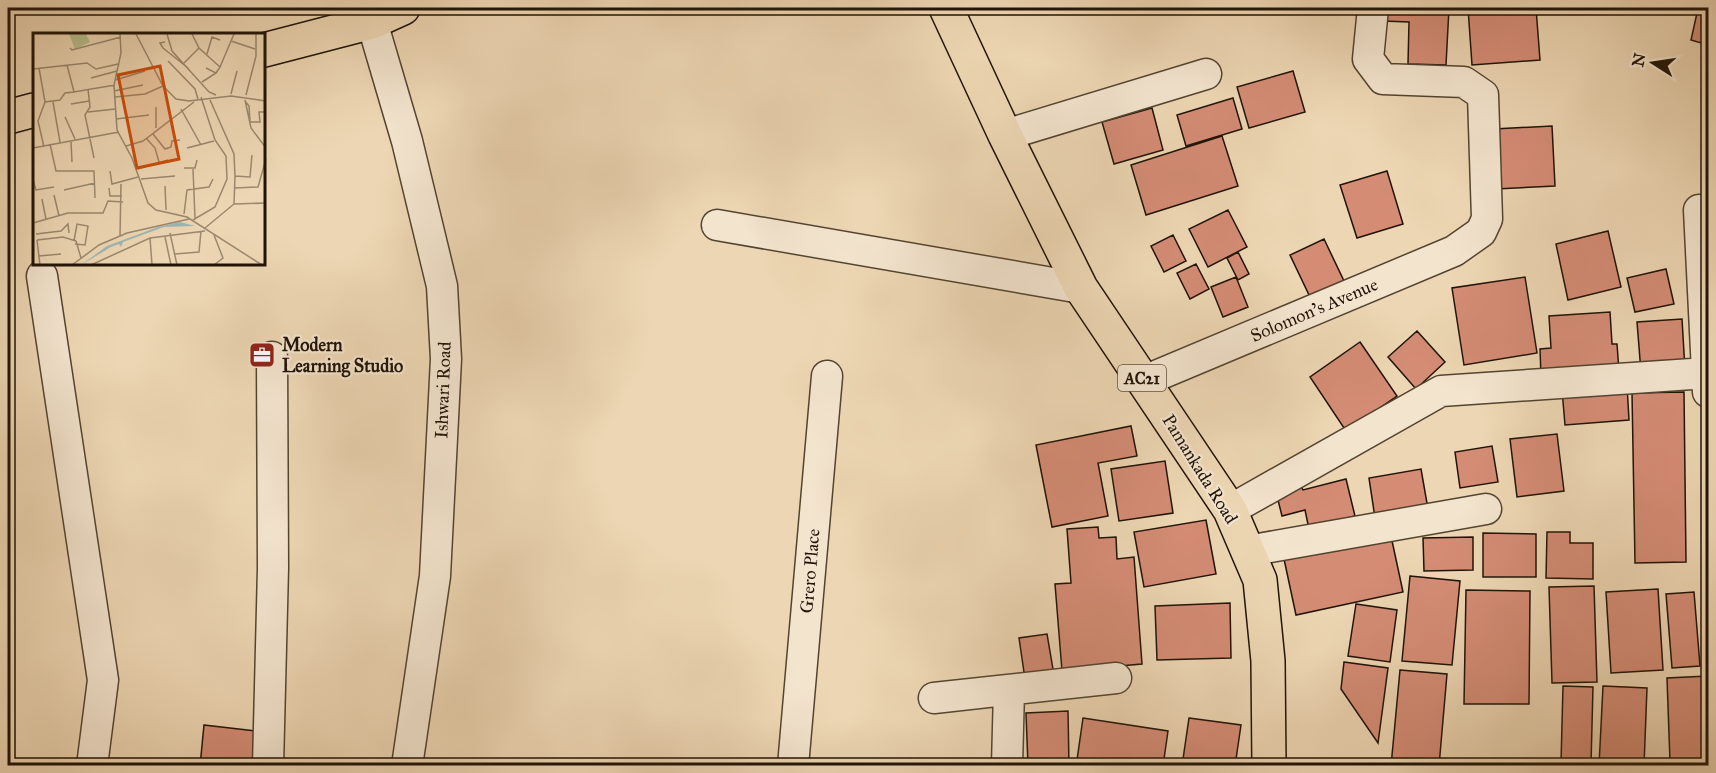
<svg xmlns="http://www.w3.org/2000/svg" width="1716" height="773" viewBox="0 0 1716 773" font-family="'IM FELL Great Primer',serif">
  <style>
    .building { fill: #d48c75; stroke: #201306; stroke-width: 1.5 }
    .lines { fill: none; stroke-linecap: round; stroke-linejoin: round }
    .minor-casing { stroke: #534431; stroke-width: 33 }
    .major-casing { stroke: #201306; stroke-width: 36 }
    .highway-casing { stroke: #201306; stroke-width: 36 }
    .minor { stroke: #f3e4ce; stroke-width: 30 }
    .major { stroke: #edd6b3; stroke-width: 33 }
    .highway { stroke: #edd6b3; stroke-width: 33 }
    .labels { text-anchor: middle; stroke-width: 4.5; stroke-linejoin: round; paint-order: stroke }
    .shield { fill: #f3e4ce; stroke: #5f5242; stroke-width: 1.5 }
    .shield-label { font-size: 16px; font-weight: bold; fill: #201306 }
    .street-label { font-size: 18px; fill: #201306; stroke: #f3e4ce }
    .poi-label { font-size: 18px; font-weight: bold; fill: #201306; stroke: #f3e4ce; text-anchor: start }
    .inset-road { fill: none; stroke: #9b886e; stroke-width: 1.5 }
    .view { fill: #ca4e0b; fill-opacity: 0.15; stroke: #ca4e0b; stroke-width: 3 }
    .inset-edge { fill: none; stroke: #201306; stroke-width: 3 }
  </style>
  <rect width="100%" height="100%" fill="#edd6b3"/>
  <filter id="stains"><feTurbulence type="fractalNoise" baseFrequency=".00333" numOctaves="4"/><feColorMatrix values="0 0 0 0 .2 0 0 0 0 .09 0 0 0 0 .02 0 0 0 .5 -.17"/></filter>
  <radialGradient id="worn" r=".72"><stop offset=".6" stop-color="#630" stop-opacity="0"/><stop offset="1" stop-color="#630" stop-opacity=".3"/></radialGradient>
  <path class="building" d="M1384,8H1449L1446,65L1408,64L1409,22L1383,21Z
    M1468,8H1536L1540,60L1472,65Z
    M1697,13L1708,16V45L1691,40Z
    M1293,71L1305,112L1249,128L1237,87Z
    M1233,98L1242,129L1186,146L1177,115Z
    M1152,108L1163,150L1114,164L1102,122Z
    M1552,126L1555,186L1496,189L1494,129Z
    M1222,136L1238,186L1146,215L1131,165Z
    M1387,171L1403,224L1357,238L1340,185Z
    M1228,210L1247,247L1208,267L1189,229Z
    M1608,231L1621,287L1568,300L1556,244Z
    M1173,235L1186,261L1164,272L1151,246Z
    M1324,239L1344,281L1310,297L1290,255Z
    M1238,252L1249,274L1238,280L1227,258Z
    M1196,264L1209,289L1190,299L1177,273Z
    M1666,269L1674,304L1635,312L1627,278Z
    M1236,277L1248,307L1223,317L1211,287Z
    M1525,277L1537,353L1464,365L1452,288Z
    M1610,312L1612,344H1617L1619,371L1541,376L1540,349L1551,348L1549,316Z
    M1682,319L1685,370L1641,372L1637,322Z
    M1417,331L1445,362L1416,389L1388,357Z
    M1360,342L1397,396L1346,431L1310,377Z
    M1627,385L1629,420L1565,425L1562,390Z
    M1684,392L1686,562L1635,563L1632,393Z
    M1131,426L1137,456L1098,463L1108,516L1052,527L1036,445Z
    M1557,434L1564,491L1517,497L1510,439Z
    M1492,446L1498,482L1460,488L1455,452Z
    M1165,461L1173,513L1119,521L1111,469Z
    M1421,469L1428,509L1375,518L1369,478Z
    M1294,476L1303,490L1346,479L1355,516L1309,529L1305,510L1282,516L1275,488Z
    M1206,520L1216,574L1144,587L1134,532Z
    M1098,527L1099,538L1116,537L1117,559L1134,557L1142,664L1062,671L1055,584L1071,583L1067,529Z
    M1547,532H1570V543H1593V579L1546,578Z
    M1483,533L1536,534V577H1483Z
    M1391,536L1403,592L1296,615L1284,559Z
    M1473,537V570L1424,571L1423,538Z
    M1410,576L1460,581L1452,665L1402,661Z
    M1594,586L1597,682L1552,683L1549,587Z
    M1658,589L1663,670L1611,673L1606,592Z
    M1466,590L1530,591L1529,704H1464Z
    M1694,592L1700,666L1672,668L1666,594Z
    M1230,603L1231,658L1157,660L1155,606Z
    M1356,604L1397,610L1390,662L1348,656Z
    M1047,634L1054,675L1025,679L1019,638Z
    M1344,662L1388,668L1378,743L1341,689Z
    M1400,670L1447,674L1439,766H1391Z
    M1708,676V761L1670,762L1667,678Z
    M1563,686L1593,687L1591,764L1561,763Z
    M1603,686L1647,688L1644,766H1599Z
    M1068,711L1069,766H1028L1026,713Z
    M1083,718L1168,731L1163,766H1111L1077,760Z
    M1189,718L1241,725L1235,766H1182Z
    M204,725L256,731L253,766H200Z"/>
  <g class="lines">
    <defs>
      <path id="minor" d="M372,22L407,141L442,286L446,359L435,576L407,766
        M1005,135L1206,74
        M1699,210L1708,392
        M717,225L1081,288
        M42,276L103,680L92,766
        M1144,381L1454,251L1481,232L1487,219L1483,95L1464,82L1383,79L1368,59L1373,8
        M1230,510L1441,391L1707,373
        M1247,551L1486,509
        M934,698L1116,678
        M268,766L273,568L272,357
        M793,766L827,376
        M1007,766L1009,690"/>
      <path id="major" d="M946,8L1005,135L1081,288L1230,510L1260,580L1268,661L1269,766"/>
      <path id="highway" d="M264,50L372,22L403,8
        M8,117L34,110"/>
    </defs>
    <use href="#minor" class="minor-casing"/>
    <use href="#major" class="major-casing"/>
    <use href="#highway" class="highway-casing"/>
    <use href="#minor" class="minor"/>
    <use href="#major" class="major"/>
    <use href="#highway" class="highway"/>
  </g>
  <defs>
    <symbol id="office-square" viewBox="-11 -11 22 22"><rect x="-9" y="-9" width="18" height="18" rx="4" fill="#8f2418" stroke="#f3e4ce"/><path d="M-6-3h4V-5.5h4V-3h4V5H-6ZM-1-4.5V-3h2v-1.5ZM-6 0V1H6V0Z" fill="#fff"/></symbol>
  </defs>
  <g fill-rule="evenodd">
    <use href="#office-square" x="247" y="340" width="30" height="30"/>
  </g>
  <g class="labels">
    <rect class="shield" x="1118" y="365" width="48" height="26" rx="4.5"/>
    <g class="shield-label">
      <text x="1142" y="384">AC21</text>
    </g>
    <g class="street-label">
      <text transform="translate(1314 310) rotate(-23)" y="6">Solomon's Avenue</text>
      <text transform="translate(443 390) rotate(-88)" y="6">Ishwari Road</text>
      <text transform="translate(1200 469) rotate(58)" y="6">Pamankada Road</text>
      <text transform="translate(810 571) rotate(-85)" y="6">Grero Place</text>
    </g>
    <g class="poi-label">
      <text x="282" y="351">Modern<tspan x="282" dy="21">Learning Studio</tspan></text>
    </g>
  </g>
  <g transform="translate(33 33)">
    <rect width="232" height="232" fill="#edd6b3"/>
    <path d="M36,1H53L57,9L42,16Z" fill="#b7be8e"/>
    <path d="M147,189L162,193L131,194L90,209L88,214L86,211L78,214L48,232L74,213L125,194Z" fill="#9cb7b5"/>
    <path class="inset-road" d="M87,1L88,20L81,52L84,97L99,125L115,170L123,177L154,184L229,232M103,1L130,53L143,66L156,68L198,63L233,68M134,1L139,18L176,59L183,62M159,1L166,15L187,34L183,40M198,8L222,16M132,9L127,10L130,15L155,35M37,15L39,17L88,4M174,21L179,4L187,7M135,28L162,56L165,66M151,30L166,15M34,32L41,59L82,52M187,34L201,1M6,35L12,69L5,88L11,114M0,36L54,30L63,36L85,31M58,45L84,38M82,47L112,38M169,49L183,40L173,35M55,56L57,74L52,82L61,125M81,58L110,52M198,61L204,38M213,62L223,23V1M82,64L112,61L130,53M212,67L218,95L233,115M212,68L216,73L217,88M12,69L27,67L32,60L41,59M20,69L27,109M38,71L56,68M123,74V95M148,76L168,112M55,79L82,76M32,84L42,106M83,86L116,82M216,89H227L226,79H233M120,101L132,116L138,114L139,108L147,107M113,105L122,115L126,129M38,109L39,129M17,111L23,138H61L62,165M93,113L110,108L161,69M0,115L86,99M154,115L181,108M151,135H162L164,127M105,136L135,127M160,136L162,185M77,138L79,151L105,144M202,143L217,144L219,122M108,146L142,143M0,147L3,157L21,154M132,153L133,177M76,155L77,163H89M202,155L225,154L233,126M31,157L62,150M21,162L26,183M9,166L13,186M201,171L233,170M151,181L154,157L176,154L180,146M160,187L182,174L194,146L193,123L182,107L168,64M0,190L35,180H70L75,168L90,169M172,195L201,171L202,143L201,121L177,67M137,200L144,232M3,201L28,198L35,191L36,200M181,202L190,225L181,232M87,203L88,151M132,204L138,232M117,205L119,232M4,207L30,204L43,208L48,225M4,207L7,232M41,208L44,191L55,193L52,212L42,211M142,221L166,219L168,198M6,223L28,221M39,232L66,212L94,200L156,186M58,232L117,205L172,198"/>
    <path class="view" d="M127,33L146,126L104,135L85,42Z"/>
    <rect width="232" height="232" class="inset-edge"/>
  </g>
  <rect width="1716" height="773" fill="none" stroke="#edd6b3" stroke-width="30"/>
  <rect x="9" y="9" width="1698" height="755" fill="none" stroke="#201306" stroke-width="3"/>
  <rect x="15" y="15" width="1686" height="743" fill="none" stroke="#201306" stroke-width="1.5"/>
  <g transform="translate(1653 63) rotate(282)" stroke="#f3e4ce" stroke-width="4.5" paint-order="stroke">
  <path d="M0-4.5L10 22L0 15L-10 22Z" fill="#201306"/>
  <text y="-9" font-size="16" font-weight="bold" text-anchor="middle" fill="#201306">N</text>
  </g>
  <rect width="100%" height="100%" filter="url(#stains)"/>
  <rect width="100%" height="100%" fill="url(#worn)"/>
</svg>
